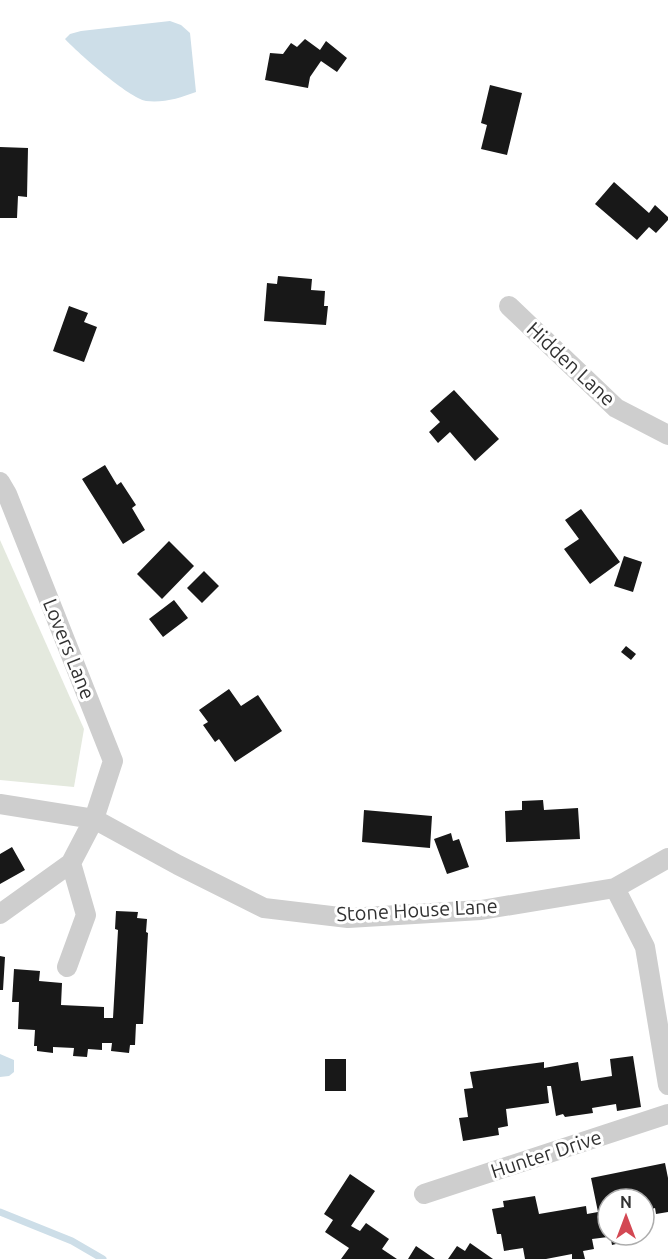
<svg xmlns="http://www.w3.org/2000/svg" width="668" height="1259" viewBox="0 0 668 1259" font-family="Ubuntu,sans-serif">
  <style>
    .green { fill: #e4e9de }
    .water { fill: #cddee8 }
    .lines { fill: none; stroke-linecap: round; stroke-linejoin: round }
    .stream { stroke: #cddee8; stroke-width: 7 }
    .building { fill: #181818 }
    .street { stroke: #cecece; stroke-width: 20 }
    .labels { text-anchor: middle; stroke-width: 6; stroke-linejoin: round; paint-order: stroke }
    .street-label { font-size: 20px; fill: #313131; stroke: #fff }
  </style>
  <rect width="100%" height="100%" fill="#fff"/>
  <path class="green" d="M0,540L84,729L74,787L0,780Z"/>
  <path class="water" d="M170,21L181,25L190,33L196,92C180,98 164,103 146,101C129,98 78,53 65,39L70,34L81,31Z
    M0,1054L14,1060V1072L9,1076L0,1077Z"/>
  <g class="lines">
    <path class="stream" d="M0,1212L72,1241L103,1259"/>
  </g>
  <path class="building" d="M305,39L320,50L326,41L347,58L337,72L321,61L310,77L308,88L265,80L270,53L283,54L291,43L297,47Z
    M490,85L522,93L507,155L481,149L487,125L481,123Z
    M0,147L28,148L27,197L18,196L17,218H0Z
    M614,182L649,213L655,205L668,217V220L656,233L649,227L637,240L595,204Z
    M278,276L312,279L311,290L325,291L324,306H328L326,325L264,321L267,283L277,284Z
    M69,306L88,313L84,322L97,327L84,362L53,351Z
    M454,390L499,439L475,461L450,432L438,443L429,432L440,422L430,411Z
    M105,465L117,485L121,482L136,505L132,508L145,530L123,544L82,479Z
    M581,509L620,562L590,584L564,549L579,539L565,520Z
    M169,541L194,566L162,599L137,574Z
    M624,556L642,562L633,592L614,586Z
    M204,571L219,586L202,603L187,588Z
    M174,600L188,618L163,637L149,619Z
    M626,646L636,654L631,660L621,652Z
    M229,689L241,706L258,695L282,731L235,762L219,739L215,742L203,725L208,722L199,710Z
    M543,800L544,810L578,808L580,839L506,842L505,811L522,810V801Z
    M364,810L432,816L430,848L362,842Z
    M451,833L453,841L459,839L469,867L447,874L434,839Z
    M12,847L25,870L0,884V854Z
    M116,911L138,912L137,918L147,919L146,932L148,933L143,1024H136L135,1045H130L129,1053L111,1051L112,1043H102V1050L88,1049L87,1057L73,1056L74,1048L53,1047V1053L37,1051V1046H34L35,1030L18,1029L19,1002H12L14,969L40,971L39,981L62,983L61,1005L104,1007V1018H113L118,930L115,929Z
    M0,956L5,957L3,990H0Z
    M633,1056L641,1107L617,1111L616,1104L592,1108L593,1113L565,1117L563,1114L556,1116L551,1086H547L549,1103L506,1109L508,1126L498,1128L499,1135L463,1141L459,1118L468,1117L464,1089L473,1088L470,1072L544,1062V1068L578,1062L581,1081L612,1076L610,1059Z
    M325,1059H346V1091H325Z
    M665,1163L668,1178V1212L656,1214L655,1208L649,1210L647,1199H608V1237L592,1239L594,1249L583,1251L585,1259H572V1254L546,1259H525L523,1248L504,1251L501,1234H497L492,1209L504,1207L503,1201L535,1196L539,1214L586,1206L587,1214L598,1212L591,1178Z
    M350,1174L375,1191L351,1226L360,1231L366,1223L389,1239L382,1249L397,1259H341L349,1248L325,1232L333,1220L324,1214Z
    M610,1235H623L624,1242L612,1245Z
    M470,1243L493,1259H448L457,1246L465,1251Z
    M416,1246L435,1259H408Z"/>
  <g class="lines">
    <path class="street" d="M509,306L616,408L668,435
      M0,482L7,494L113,761L94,819L71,863L86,915L67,967
      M0,804L94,819L178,865L264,908L348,918L481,910L615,888L668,858
      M615,888L645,947L668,1085
      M0,914L71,863
      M424,1194L668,1114"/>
  </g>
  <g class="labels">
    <g class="street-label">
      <text transform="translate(571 364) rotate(43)" y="7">Hidden Lane</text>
      <text transform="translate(69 649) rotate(68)" y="7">Lovers Lane</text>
      <text transform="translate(417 910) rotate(-3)" y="7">Stone House Lane</text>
      <text transform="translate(546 1154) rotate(-18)" y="7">Hunter Drive</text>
    </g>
  </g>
  <g transform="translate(626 1217)"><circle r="28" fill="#ffffff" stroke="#adadad" stroke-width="1.5"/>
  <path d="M0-4.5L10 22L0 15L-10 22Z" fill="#d34853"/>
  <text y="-9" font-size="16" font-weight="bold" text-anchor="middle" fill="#313131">N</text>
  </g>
</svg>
